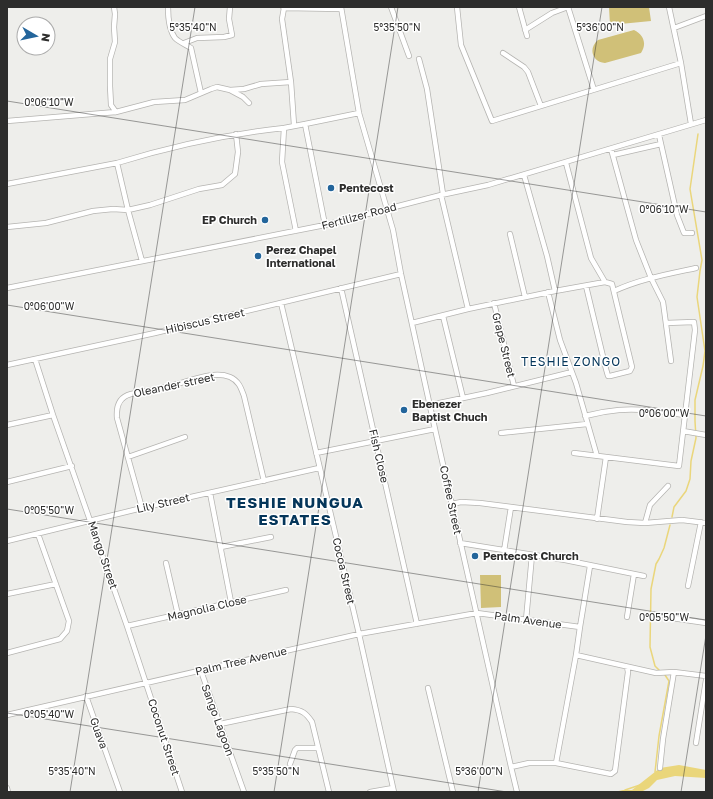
<svg xmlns="http://www.w3.org/2000/svg" width="713" height="799" viewBox="0 0 713 799" font-family="'Golos Text',sans-serif">
  <style>
    .green { fill: #d0c078 }
    .water { fill: #ead67b }
    .lines { fill: none; stroke-linecap: round; stroke-linejoin: round }
    .stream { stroke: #ead67b; stroke-width: 1.5 }
    .minor-casing { stroke: #b5b4b1; stroke-width: 6 }
    .minor { stroke: #fff; stroke-width: 4.5 }
    .ticks { fill: none; stroke: #2d2d2c; stroke-width: 1; stroke-opacity: 0.45 }
    .poi-dot { fill: #23659b; stroke: #fff; stroke-width: 1.5 }
    .labels { text-anchor: middle; stroke-width: 3; stroke-linejoin: round; paint-order: stroke }
    .poi-label { font-size: 11px; font-weight: bold; fill: #2d2d2c; stroke: #fff; text-anchor: start }
    .street-label { font-size: 11px; fill: #2d2d2c; stroke: #fff }
    .neighbourhood-label { font-size: 12px; letter-spacing: 1px; fill: #05365a; stroke: #fff }
    .district-label { font-size: 15px; font-weight: bold; letter-spacing: 1px; fill: #05365a; stroke: #fff }
    .ticks-label { font-size: 10px; text-anchor: middle; fill: #2d2d2c; stroke: #fff; stroke-width: 3; stroke-linejoin: round; paint-order: stroke }
  </style>
  <rect width="100%" height="100%" fill="#eeeeeb"/>
  <path class="green" d="M609,7H649L651,21L610,25Z
    M634,30C644,35 647,44 641,53L605,63C592,62 588,48 598,40Z
    M480,575H501V607L481,608Z"/>
  <path class="water" d="M679,765L706,770V778L675,776L657,780L649,788L641,792H614L623,790H632L660,768Z"/>
  <g class="lines">
    <path class="stream" d="M672,517L674,507L686,491L690,479L691,461L696,438L695,421V400L703,366L705,351L697,297L700,271L702,260L690,189L698,134
      M660,671L655,666L650,647L651,589L656,564L659,559L664,548L670,525
      M655,772L659,736L669,681L665,675
      M625,790L640,785"/>
    <defs>
      <path id="minor" d="M114,7L115,14L114,27L115,42L110,59V86L111,105L116,112
        M168,7C168,16 169,30 175,38C179,42 186,45 191,48L201,93
        M283,7L284,8L341,9
        M341,7L359,113L393,230L401,274L435,429L511,767L517,792
        M391,7L409,56
        M457,7L461,45L492,121L681,63
        M519,7L527,36
        M568,7L594,90
        M669,7L681,63L691,124
        M284,8L282,19L291,82L294,125
        M674,28L706,16
        M525,30L552,13L568,7
        M184,43L197,38L224,37L232,35L229,19L230,7
        M503,53L524,67L528,72L541,106
        M419,59L427,89L443,194
        M230,90L244,89L261,84L291,82
        M7,121L116,112L154,102L185,100L211,89L217,87L230,90L243,97L249,103
        M659,135L677,215L684,233H692
        M611,149L636,240L651,278L663,302L671,361
        M613,155L661,144
        M7,184L117,163
        M325,225L305,124L359,113
        M7,227L46,223L93,211L113,209L128,210L150,205L199,189L222,185L235,174L238,152L236,134
        M296,231L282,162L284,128L305,124
        M510,234L525,297
        M142,261L128,210L117,163C172,146 227,134 284,128
        M586,286L606,369L608,376H610L630,371L632,367L612,284L605,282
        M7,288L325,225L441,195L488,185L706,120
        M341,288L417,624
        M555,291L605,282L591,258L566,163
        M614,291C640,279 668,274 696,268
        M548,292L560,340L576,383L597,456
        M281,303L359,634L394,792
        M494,303L514,386
        M468,309L555,291L547,256L524,175
        M443,316L463,398
        M412,323L468,309L441,195
        M35,359L53,415L127,626L182,792
        M7,365L155,333L401,274
        M430,405L487,393L572,372
        M585,416C596,413 607,411 619,410C641,408 663,412 684,415
        M7,425L53,415
        M683,431L706,435
        M501,433L587,424
        M316,453L435,429
        M574,453L679,466L695,330L694,322L666,323
        M128,457L185,437
        M7,482L72,466
        M210,493L231,602
        M452,504L461,502L480,503L627,522L645,523L682,520L706,523
        M142,508L117,418C116,406 119,397 131,394C145,391 160,389 173,385C191,381 213,370 230,377C239,381 241,388 244,396L264,481
        M597,519L606,457
        M645,523L650,505L668,486
        M7,541L142,508L319,468
        M460,543L565,560L644,576
        M221,547L271,537
        M504,551L511,507
        M166,563L178,615
        M688,586L701,522
        M7,594L56,584
        M627,617L634,574
        M665,617L706,623
        M526,620L532,555
        M127,626L286,590
        M7,653L60,639L67,631L69,621L38,534
        M576,655L580,627L590,566
        M627,667L628,672L615,771L611,774L556,763L576,655L656,673L674,672L706,676
        M201,671L244,792
        M428,688L453,792
        M86,696L120,792
        M7,715L359,634L477,613L580,627
        M220,724L291,709C302,710 306,713 312,722L329,792
        M696,743L706,680
        M290,764L295,750L297,748H318
        M511,767L529,763H556
        M660,768L663,739L674,672
        M7,788L8,792
        M370,792L393,788"/>
    </defs>
    <use href="#minor" class="minor-casing"/>
    <use href="#minor" class="minor"/>
  </g>
  <path class="ticks" d="M703,7L706,8M7,101L706,212M7,305L706,416M7,509L706,620M7,713L507,792M70,792L195,7M274,792L398,7M478,792L602,7M681,792L706,635"/>
  <g class="poi-dot">
    <circle cx="331" cy="188" r="4"/>
    <circle cx="265" cy="220" r="4"/>
    <circle cx="258" cy="256" r="4"/>
    <circle cx="404" cy="410" r="4"/>
    <circle cx="475" cy="556" r="4"/>
  </g>
  <g class="labels">
    <g class="poi-label">
      <text x="339" y="192">Pentecost</text>
      <text x="257" y="224" text-anchor="end">EP Church</text>
      <text x="266" y="254">Perez Chapel<tspan x="266" dy="13">International</tspan></text>
      <text x="412" y="408">Ebenezer<tspan x="412" dy="13">Baptist Chuch</tspan></text>
      <text x="483" y="560">Pentecost Church</text>
    </g>
    <g class="street-label">
      <text transform="translate(359 216) rotate(-15)" y="4">Fertilizer Road</text>
      <text transform="translate(205 321) rotate(-13)" y="4">Hibiscus Street</text>
      <text transform="translate(504 345) rotate(76)" y="4">Grape Street</text>
      <text transform="translate(174 385) rotate(-12)" y="4">Oleander street</text>
      <text transform="translate(379 456) rotate(77)" y="4">Fish Close</text>
      <text transform="translate(451 500) rotate(78)" y="4">Coffee Street</text>
      <text transform="translate(163 503) rotate(-13)" y="4">Lily Street</text>
      <text transform="translate(103 555) rotate(71)" y="4">Mango Street</text>
      <text transform="translate(344 571) rotate(77)" y="4">Cocoa Street</text>
      <text transform="translate(207 608) rotate(-13)" y="4">Magnolia Close</text>
      <text transform="translate(528 620) rotate(8)" y="4">Palm Avenue</text>
      <text transform="translate(241 661) rotate(-13)" y="4">Palm Tree Avenue</text>
      <text transform="translate(218 720) rotate(70)" y="4">Sango Lagoon</text>
      <text transform="translate(99 733) rotate(70)" y="4">Guava</text>
      <text transform="translate(164 737) rotate(72)" y="4">Coconut Street</text>
    </g>
    <g class="neighbourhood-label">
      <text x="571" y="366">TESHIE ZONGO</text>
    </g>
    <g class="district-label">
      <text x="295" y="508">TESHIE NUNGUA<tspan x="295" dy="17">ESTATES</tspan></text>
    </g>
  </g>
  <g class="ticks-label">
    <text x="193" y="31">5°35'40"N</text>
    <text x="397" y="31">5°35'50"N</text>
    <text x="600" y="31">5°36'00"N</text>
    <text x="49" y="106">0°06'10"W</text>
    <text x="664" y="213">0°06'10"W</text>
    <text x="49" y="310">0°06'00"W</text>
    <text x="664" y="417">0°06'00"W</text>
    <text x="49" y="514">0°05'50"W</text>
    <text x="664" y="621">0°05'50"W</text>
    <text x="49" y="718">0°05'40"W</text>
    <text x="72" y="775">5°35'40"N</text>
    <text x="276" y="775">5°35'50"N</text>
    <text x="479" y="775">5°36'00"N</text>
  </g>
  <rect width="713" height="799" fill="none" stroke="#2d2d2c" stroke-width="16"/>
  <g transform="translate(36 36) rotate(99)"><circle r="19" fill="#ffffff" stroke="#ababab"/>
  <path d="M0-3L7 15L0 10L-7 15Z" fill="#23659b"/>
  <text y="-6" font-size="11" font-weight="bold" text-anchor="middle" fill="#2d2d2c">N</text>
  </g>
</svg>
